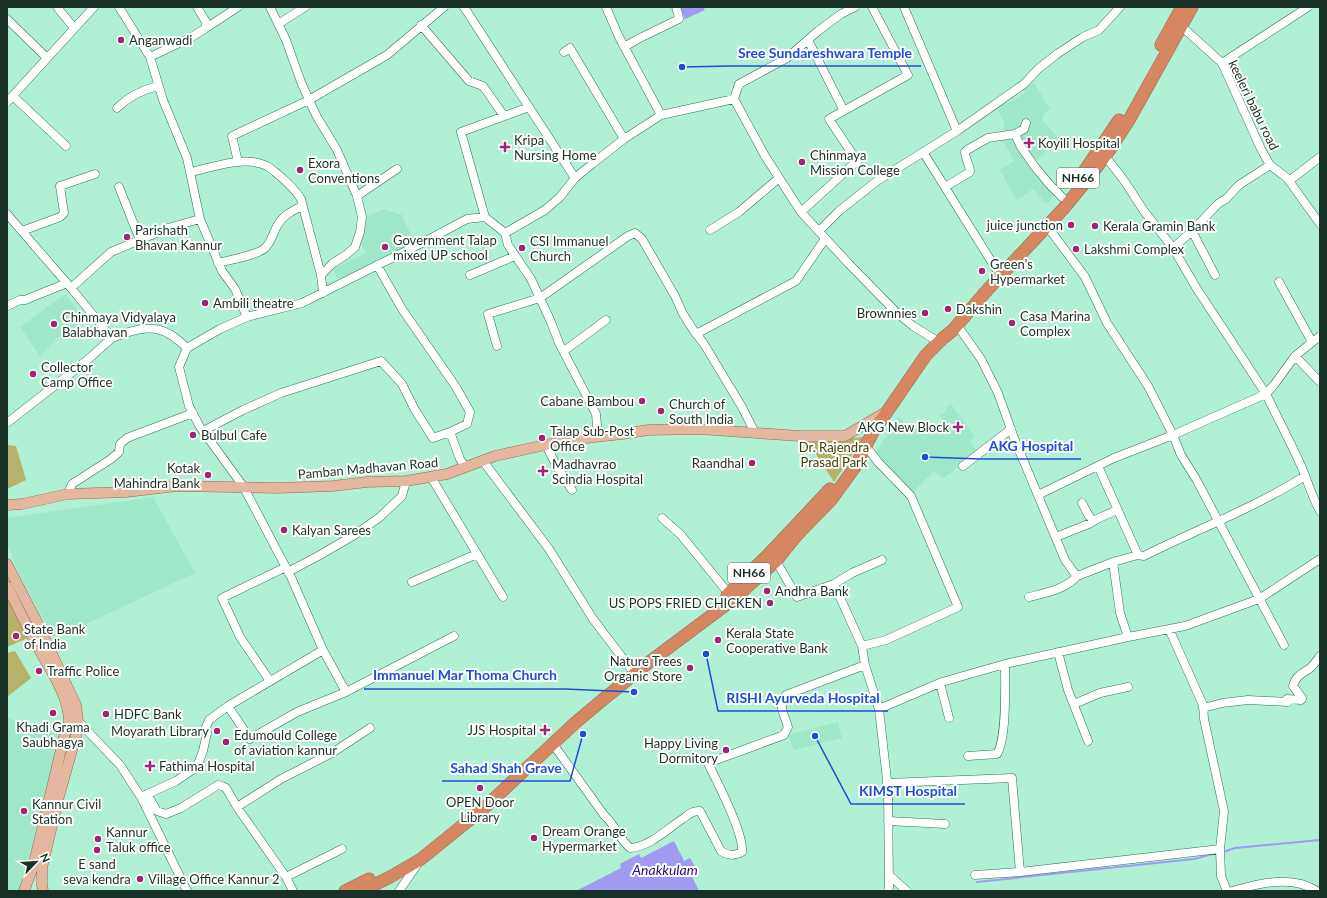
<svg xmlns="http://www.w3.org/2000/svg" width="1327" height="898" viewBox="0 0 1327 898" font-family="Lato,sans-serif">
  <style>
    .built { fill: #9ee7c8 }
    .green { fill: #b6b269 }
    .water { fill: #a09af2 }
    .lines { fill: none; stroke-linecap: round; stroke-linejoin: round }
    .stream { stroke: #a09af2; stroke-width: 2 }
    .minor-casing { stroke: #327058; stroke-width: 9 }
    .major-casing { stroke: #94694d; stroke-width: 11 }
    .highway-casing { stroke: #94694d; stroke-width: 13 }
    .minor { stroke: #fff; stroke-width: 8 }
    .major { stroke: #e6b7a0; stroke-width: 10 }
    .highway { stroke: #d68761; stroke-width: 12 }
    .poi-dot { fill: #a22476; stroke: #fff; stroke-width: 1.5 }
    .labels { text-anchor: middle; stroke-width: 4; stroke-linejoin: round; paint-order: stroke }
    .shield { fill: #fff; stroke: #5d7068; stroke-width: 1 }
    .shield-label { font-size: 12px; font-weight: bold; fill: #183227 }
    .poi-label { font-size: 13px; fill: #183227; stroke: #fff; text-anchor: start }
    .street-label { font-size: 13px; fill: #183227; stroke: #fff }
    .park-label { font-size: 13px; fill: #413d00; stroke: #fff }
    .water-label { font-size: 14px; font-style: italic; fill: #2c0f71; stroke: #fff }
    .leader { fill: none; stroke: #1d4ed8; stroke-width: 1.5 }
    .callout-dot { fill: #1d4ed8; stroke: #fff; stroke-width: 1.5 }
    .callout-label { font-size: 14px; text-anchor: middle; font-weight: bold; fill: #1d4ed8; stroke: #fff; stroke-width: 4; stroke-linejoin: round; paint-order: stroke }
  </style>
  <rect width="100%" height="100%" fill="#b0f0d4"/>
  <path class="built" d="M1034,83L1050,109L1043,115V121L1059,139L1039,158L1029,164L1031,170L1039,178L1056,194L1046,204L1033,189L1017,201L1000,170L1014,161L1002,139V130L1005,123L996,108L1006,103L1007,104L1025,93L1024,89Z
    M384,209L402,215L414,242L399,253L339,282L333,269L366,253L360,242L366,217Z
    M65,294L86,320L72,335L67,329L40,356L20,327Z
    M951,404L975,437L970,442L978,451L963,462L952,472L943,478L934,471L913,492L876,452L898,417L914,430L919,426L927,432L931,429L934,433L946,423L940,416L946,412L945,410Z
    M153,497L195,573L54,639L19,573L7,544V518Z
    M7,718L60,734L21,888L17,891H7Z
    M838,722L842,738L794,750L788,735Z"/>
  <path class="green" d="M864,437L834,482L808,442Z
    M9,445L16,446L26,480L7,489V446Z
    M7,594L30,637L7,647Z
    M15,651L31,678L7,697V653Z"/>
  <path class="water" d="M680,7H703L705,10L685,19Z
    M674,841L684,861L690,858L696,868L690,872L699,891H576L621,868L620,864L639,854L641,858Z"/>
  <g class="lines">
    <path class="stream" d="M1226,851L1235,848L1320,840
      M977,882L1194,859L1216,853"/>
    <defs>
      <path id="minor" d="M57,7L74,28
        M119,7L150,57L163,100L187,158L200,219
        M270,7L286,40L301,82L309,100L317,117L337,150L357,196L362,217L360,232L355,247L346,255L333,263L321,275L323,293
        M464,7L575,178
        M606,7L619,37L661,115
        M904,7L957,131L1024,84L1038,69L1057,54L1083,37L1099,30L1120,7
        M7,19L47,58
        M278,24L305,7
        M1179,24L1222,63L1261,149L1270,165L1287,178L1320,224
        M421,25L469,81L483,86L504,116
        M206,28L238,7
        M808,40L844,111
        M624,47L638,39L679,19L678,13L676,7
        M564,52L570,48L624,139
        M150,57L190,38L206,28V22L197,7
        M1222,63L1308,7
        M13,96L66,146
        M734,99L739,84L787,58L818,31L841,14L855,7
        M7,102L94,7
        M117,108C129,96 142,90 158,86
        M1026,123L1024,129L1015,134L1021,147L1035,167L1050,185L1062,197
        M923,152L996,269
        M1105,156L1123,179L1144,211L1173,248L1197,289L1266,394L1274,385L1295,356L1320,336
        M238,162L232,136L309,100L387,55L444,7
        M191,172C214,167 244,155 267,166C272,169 276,173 280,176C288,183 295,189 301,199L321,275
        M1289,181L1320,157
        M119,187L140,240
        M945,187L970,172C970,165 965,159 965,152L967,150L988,138L1015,134
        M357,196L397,169
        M801,212L857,161L829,119L908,75L872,7
        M7,214L71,288L111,252L168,228L200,219L222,271L235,289L247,317L220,329L187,348
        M485,217L461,132L529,107
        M1047,226L1085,277L1107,323L1148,386L1173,435L1266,394C1278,419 1291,443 1302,468C1308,482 1312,497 1320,511
        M710,230L739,212L779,178
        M22,231L60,217L64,213L60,186L95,174
        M819,231L839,211L877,181L957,131
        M1192,231L1219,203L1226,199L1239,185L1270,165
        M505,233L508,245L531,279L551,322L559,343L596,414L598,437
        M1173,248L1192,231L1215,275
        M218,263C229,260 258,255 265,248C271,243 273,233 277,226C282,216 292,211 302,206
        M470,275L515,256
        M1279,282L1312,342
        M7,306L20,300H25L67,283
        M247,317L302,303L420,244L467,219L485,217L505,233L545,210L560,197L575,178L592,164L624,139L661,115L734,99L765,156L801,212L849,264L897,313L913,326L939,342
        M957,325L981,359L998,393L1014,438L1065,560L1075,574L1080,575L1113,562L1120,613L1128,637
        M696,334L796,281L825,239
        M112,338C130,331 151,323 169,334C176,337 181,343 187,348L179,367L189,406L200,427L243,486L291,577L323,650L228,706L209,720L206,727L207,733L203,751L197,767L176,781L141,797
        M497,346L488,314L540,298L628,236L635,233L642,239L675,296L683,314L694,331L704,344L742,407L755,433
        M564,351L606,320
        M1295,356L1319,381L1320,380
        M7,423L85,362L112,338L71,288
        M203,431L243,410L281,393L381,361L402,384L415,410L433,438L450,432L467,424L470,412L456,387L402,309L377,265
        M450,432L460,459L465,467
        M546,445L556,465L572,490
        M483,461L549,549L593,619L631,669
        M963,466L1011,429
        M1098,466L1138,555L1113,562
        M431,477L503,597
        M68,494L72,484L111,459L119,452L120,444L127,438L193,413
        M1038,495L1114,458L1173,435L1181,455L1196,479L1284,645
        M1082,503L1089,516L1094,521
        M662,518L681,535L729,594
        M1056,537L1091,523L1097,519L1117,510
        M1138,555L1144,556C1198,529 1254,508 1305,476
        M776,561L797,597L834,584L862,646L865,665L879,709L888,789L889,887L888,891
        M288,572L320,555L356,534L380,517L402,496L406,481
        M412,582L477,554
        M834,584L852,573L882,560
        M1029,597C1045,593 1067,589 1078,575
        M1169,629L1203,705L1204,719L1224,811L1220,849L1221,876L1227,891
        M862,646L886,640L958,607L911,496L878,462L865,445
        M323,650L346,692
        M1058,652L1068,690L1088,741
        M270,681L240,637L222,598L286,567
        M940,683L949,718
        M1074,704L1100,693L1128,687
        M228,706L250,739L297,712L346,692L454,636
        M1203,708L1222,703L1248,700L1288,702L1287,699L1301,700L1302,699V698L1293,686C1295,677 1302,673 1309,669C1313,666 1317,660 1320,656
        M879,709L942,682L1005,664L1128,637L1185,626L1259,599L1320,559
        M75,722L78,721L120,765L141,797L187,891
        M553,744L604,815C615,824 619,839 630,848C649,847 666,830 681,820C687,816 692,810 700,811L721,851C729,856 734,856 742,852C744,833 717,782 708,763L784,735L788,727C785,715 777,707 786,695L865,665
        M968,756L997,754C1007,738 1005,684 1005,664
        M887,783L1012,778L1020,872
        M147,794L157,811L166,814L181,808L218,785L222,786L226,788L237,807L286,877L293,891
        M237,807L281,779L332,753L370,728
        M888,821L945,824
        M889,875L907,891
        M975,875L1020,872L1220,849
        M286,877L342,849
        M399,891L419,862
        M1232,891C1258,884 1292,874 1317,891"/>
      <path id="major" d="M7,505L22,504L68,494L126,492L177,486L278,488L333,486L367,482L406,481L447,474L495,456L568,440L622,434L648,430L699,429L800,436H845L886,412
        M7,564L36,620L76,705L78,721L76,736L58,800L42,868V885L43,891
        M7,586C16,604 25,622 34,640C46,664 69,694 69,722C69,725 67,729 65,733L33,867L24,891"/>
      <path id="highway" d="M1161,45L1182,7
        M1081,176L1119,120
        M727,595L767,556L830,489
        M345,891L369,879
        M362,891L390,877L421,859L483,809L575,723L600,702L648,663L735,598L776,561L797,535L831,500L858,463L860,457L873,432L926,355L943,338L952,331L989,288L1064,208L1087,180L1111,148L1129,120L1192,7"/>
    </defs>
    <use href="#minor" class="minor-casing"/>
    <use href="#major" class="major-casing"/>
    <use href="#highway" class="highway-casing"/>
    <use href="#minor" class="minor"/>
    <use href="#major" class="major"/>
    <use href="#highway" class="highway"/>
  </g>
  <g class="poi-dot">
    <circle cx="121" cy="40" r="4"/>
    <path d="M1027 137h4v4h4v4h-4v4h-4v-4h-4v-4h4z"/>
    <path d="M503 141h4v4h4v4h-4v4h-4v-4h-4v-4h4z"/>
    <circle cx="802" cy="162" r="4"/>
    <circle cx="300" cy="170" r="4"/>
    <circle cx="1071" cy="225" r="4"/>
    <circle cx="1095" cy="226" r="4"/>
    <circle cx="127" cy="237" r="4"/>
    <circle cx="385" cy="247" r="4"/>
    <circle cx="522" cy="248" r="4"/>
    <circle cx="1076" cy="249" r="4"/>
    <circle cx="982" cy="271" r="4"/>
    <circle cx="205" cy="303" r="4"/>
    <circle cx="948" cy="309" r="4"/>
    <circle cx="925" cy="313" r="4"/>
    <circle cx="1012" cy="323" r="4"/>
    <circle cx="54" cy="324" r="4"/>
    <circle cx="33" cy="374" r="4"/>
    <circle cx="642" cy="401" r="4"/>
    <circle cx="661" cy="411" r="4"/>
    <path d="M956 421h4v4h4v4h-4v4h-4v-4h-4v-4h4z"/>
    <circle cx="193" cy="435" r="4"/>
    <circle cx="542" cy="438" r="4"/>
    <circle cx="752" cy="463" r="4"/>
    <path d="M541 465h4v4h4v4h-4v4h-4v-4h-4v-4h4z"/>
    <circle cx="208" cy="475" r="4"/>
    <circle cx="284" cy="530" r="4"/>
    <circle cx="767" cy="591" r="4"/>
    <circle cx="770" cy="603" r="4"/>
    <circle cx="16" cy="636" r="4"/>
    <circle cx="718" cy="640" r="4"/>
    <circle cx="690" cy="668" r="4"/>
    <circle cx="39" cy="671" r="4"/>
    <circle cx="53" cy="713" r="4"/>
    <circle cx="106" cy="714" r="4"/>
    <path d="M543 724h4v4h4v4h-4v4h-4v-4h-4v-4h4z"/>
    <circle cx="217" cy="731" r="4"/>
    <circle cx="226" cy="742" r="4"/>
    <circle cx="726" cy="750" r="4"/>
    <path d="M148 760h4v4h4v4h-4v4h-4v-4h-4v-4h4z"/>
    <circle cx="480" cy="788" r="4"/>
    <circle cx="24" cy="811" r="4"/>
    <circle cx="534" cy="838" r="4"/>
    <circle cx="98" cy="839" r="4"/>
    <circle cx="97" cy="850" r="4"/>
    <circle cx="140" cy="879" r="4"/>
  </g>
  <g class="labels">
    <g class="shield">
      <rect x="1057" y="168" width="42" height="20" rx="3"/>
      <rect x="728" y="563" width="42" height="20" rx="3"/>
    </g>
    <g class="shield-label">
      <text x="1078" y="182">NH66</text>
      <text x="749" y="577">NH66</text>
    </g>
    <g class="poi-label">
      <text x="129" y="45">Anganwadi</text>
      <text x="514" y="145">Kripa<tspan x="514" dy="15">Nursing Home</tspan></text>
      <text x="1038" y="148">Koyili Hospital</text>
      <text x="810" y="160">Chinmaya<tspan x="810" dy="15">Mission College</tspan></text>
      <text x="308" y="168">Exora<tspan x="308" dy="15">Conventions</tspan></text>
      <text x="1063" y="230" text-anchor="end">juice junction</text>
      <text x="1103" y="231">Kerala Gramin Bank</text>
      <text x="135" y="235">Parishath<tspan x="135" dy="15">Bhavan Kannur</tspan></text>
      <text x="393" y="245">Government Talap<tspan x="393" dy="15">mixed UP school</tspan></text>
      <text x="530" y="246">CSI Immanuel<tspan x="530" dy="15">Church</tspan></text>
      <text x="1084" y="254">Lakshmi Complex</text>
      <text x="990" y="269">Green's<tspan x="990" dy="15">Hypermarket</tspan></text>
      <text x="213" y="308">Ambili theatre</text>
      <text x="956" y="314">Dakshin</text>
      <text x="917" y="318" text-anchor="end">Brownnies</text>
      <text x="1020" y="321">Casa Marina<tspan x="1020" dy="15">Complex</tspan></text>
      <text x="62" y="322">Chinmaya Vidyalaya<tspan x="62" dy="15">Balabhavan</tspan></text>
      <text x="41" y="372">Collector<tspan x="41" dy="15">Camp Office</tspan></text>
      <text x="634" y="406" text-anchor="end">Cabane Bambou</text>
      <text x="669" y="409">Church of<tspan x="669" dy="15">South India</tspan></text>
      <text x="949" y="432" text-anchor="end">AKG New Block</text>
      <text x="550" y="436">Talap Sub-Post<tspan x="550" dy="15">Office</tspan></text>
      <text x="201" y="440">Bulbul Cafe</text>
      <text x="744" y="468" text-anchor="end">Raandhal</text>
      <text x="552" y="469">Madhavrao<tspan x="552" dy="15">Scindia Hospital</tspan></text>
      <text x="200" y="473" text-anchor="end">Kotak<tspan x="200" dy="15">Mahindra Bank</tspan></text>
      <text x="292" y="535">Kalyan Sarees</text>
      <text x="775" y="596">Andhra Bank</text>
      <text x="762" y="608" text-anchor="end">US POPS FRIED CHICKEN</text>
      <text x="24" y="634">State Bank<tspan x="24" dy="15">of India</tspan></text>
      <text x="726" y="638">Kerala State<tspan x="726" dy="15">Cooperative Bank</tspan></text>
      <text x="682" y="666" text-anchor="end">Nature Trees<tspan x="682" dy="15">Organic Store</tspan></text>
      <text x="47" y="676">Traffic Police</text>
      <text x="114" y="719">HDFC Bank</text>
      <text x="53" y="732" text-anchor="middle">Khadi Grama<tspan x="53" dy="15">Saubhagya</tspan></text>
      <text x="536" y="735" text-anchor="end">JJS Hospital</text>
      <text x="209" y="736" text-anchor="end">Moyarath Library</text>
      <text x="234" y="740">Edumould College<tspan x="234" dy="15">of aviation kannur</tspan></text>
      <text x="718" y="748" text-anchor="end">Happy Living<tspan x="718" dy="15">Dormitory</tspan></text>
      <text x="159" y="771">Fathima Hospital</text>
      <text x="480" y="807" text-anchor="middle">OPEN Door<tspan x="480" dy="15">Library</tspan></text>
      <text x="32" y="809">Kannur Civil<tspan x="32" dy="15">Station</tspan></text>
      <text x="542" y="836">Dream Orange<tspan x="542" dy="15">Hypermarket</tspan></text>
      <text x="106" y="837">Kannur<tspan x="106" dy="15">Taluk office</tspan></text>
      <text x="97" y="869" text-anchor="middle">E sand<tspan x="97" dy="15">seva kendra</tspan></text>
      <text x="148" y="884">Village Office Kannur 2</text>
    </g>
    <g class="street-label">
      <text transform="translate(1254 105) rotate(64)" y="5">keeleri babu road</text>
      <text transform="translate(368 468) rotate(-5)" y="5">Pamban Madhavan Road</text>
    </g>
    <g class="park-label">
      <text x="834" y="452">Dr. Rajendra<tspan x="834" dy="15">Prasad Park</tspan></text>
    </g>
    <g class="water-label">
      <text x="665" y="875">Anakkulam</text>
    </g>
  </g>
  <path class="leader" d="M682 67L730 66H921M925 457L980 459H1081M634 692L565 689H364M706 654L718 711H888M583 734L570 781H442M815 736L851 804H965"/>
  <g class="callout-dot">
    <circle cx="682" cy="67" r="4"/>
    <circle cx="925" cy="457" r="4"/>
    <circle cx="634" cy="692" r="4"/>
    <circle cx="706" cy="654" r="4"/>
    <circle cx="583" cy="734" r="4"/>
    <circle cx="815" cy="736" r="4"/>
  </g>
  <g class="callout-label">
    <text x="825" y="58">Sree Sundareshwara Temple</text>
    <text x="1031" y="451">AKG Hospital</text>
    <text x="465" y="680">Immanuel Mar Thoma Church</text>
    <text x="803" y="703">RISHI Ayurveda Hospital</text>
    <text x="506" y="773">Sahad Shah Grave</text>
    <text x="908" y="796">KIMST Hospital</text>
  </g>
  <rect width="1327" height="898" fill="none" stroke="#183227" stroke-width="16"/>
  <g transform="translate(36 862) rotate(65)" stroke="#ffffff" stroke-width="3" paint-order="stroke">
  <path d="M0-3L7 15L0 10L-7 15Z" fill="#183227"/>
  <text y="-6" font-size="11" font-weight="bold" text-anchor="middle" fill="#183227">N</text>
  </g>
</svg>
